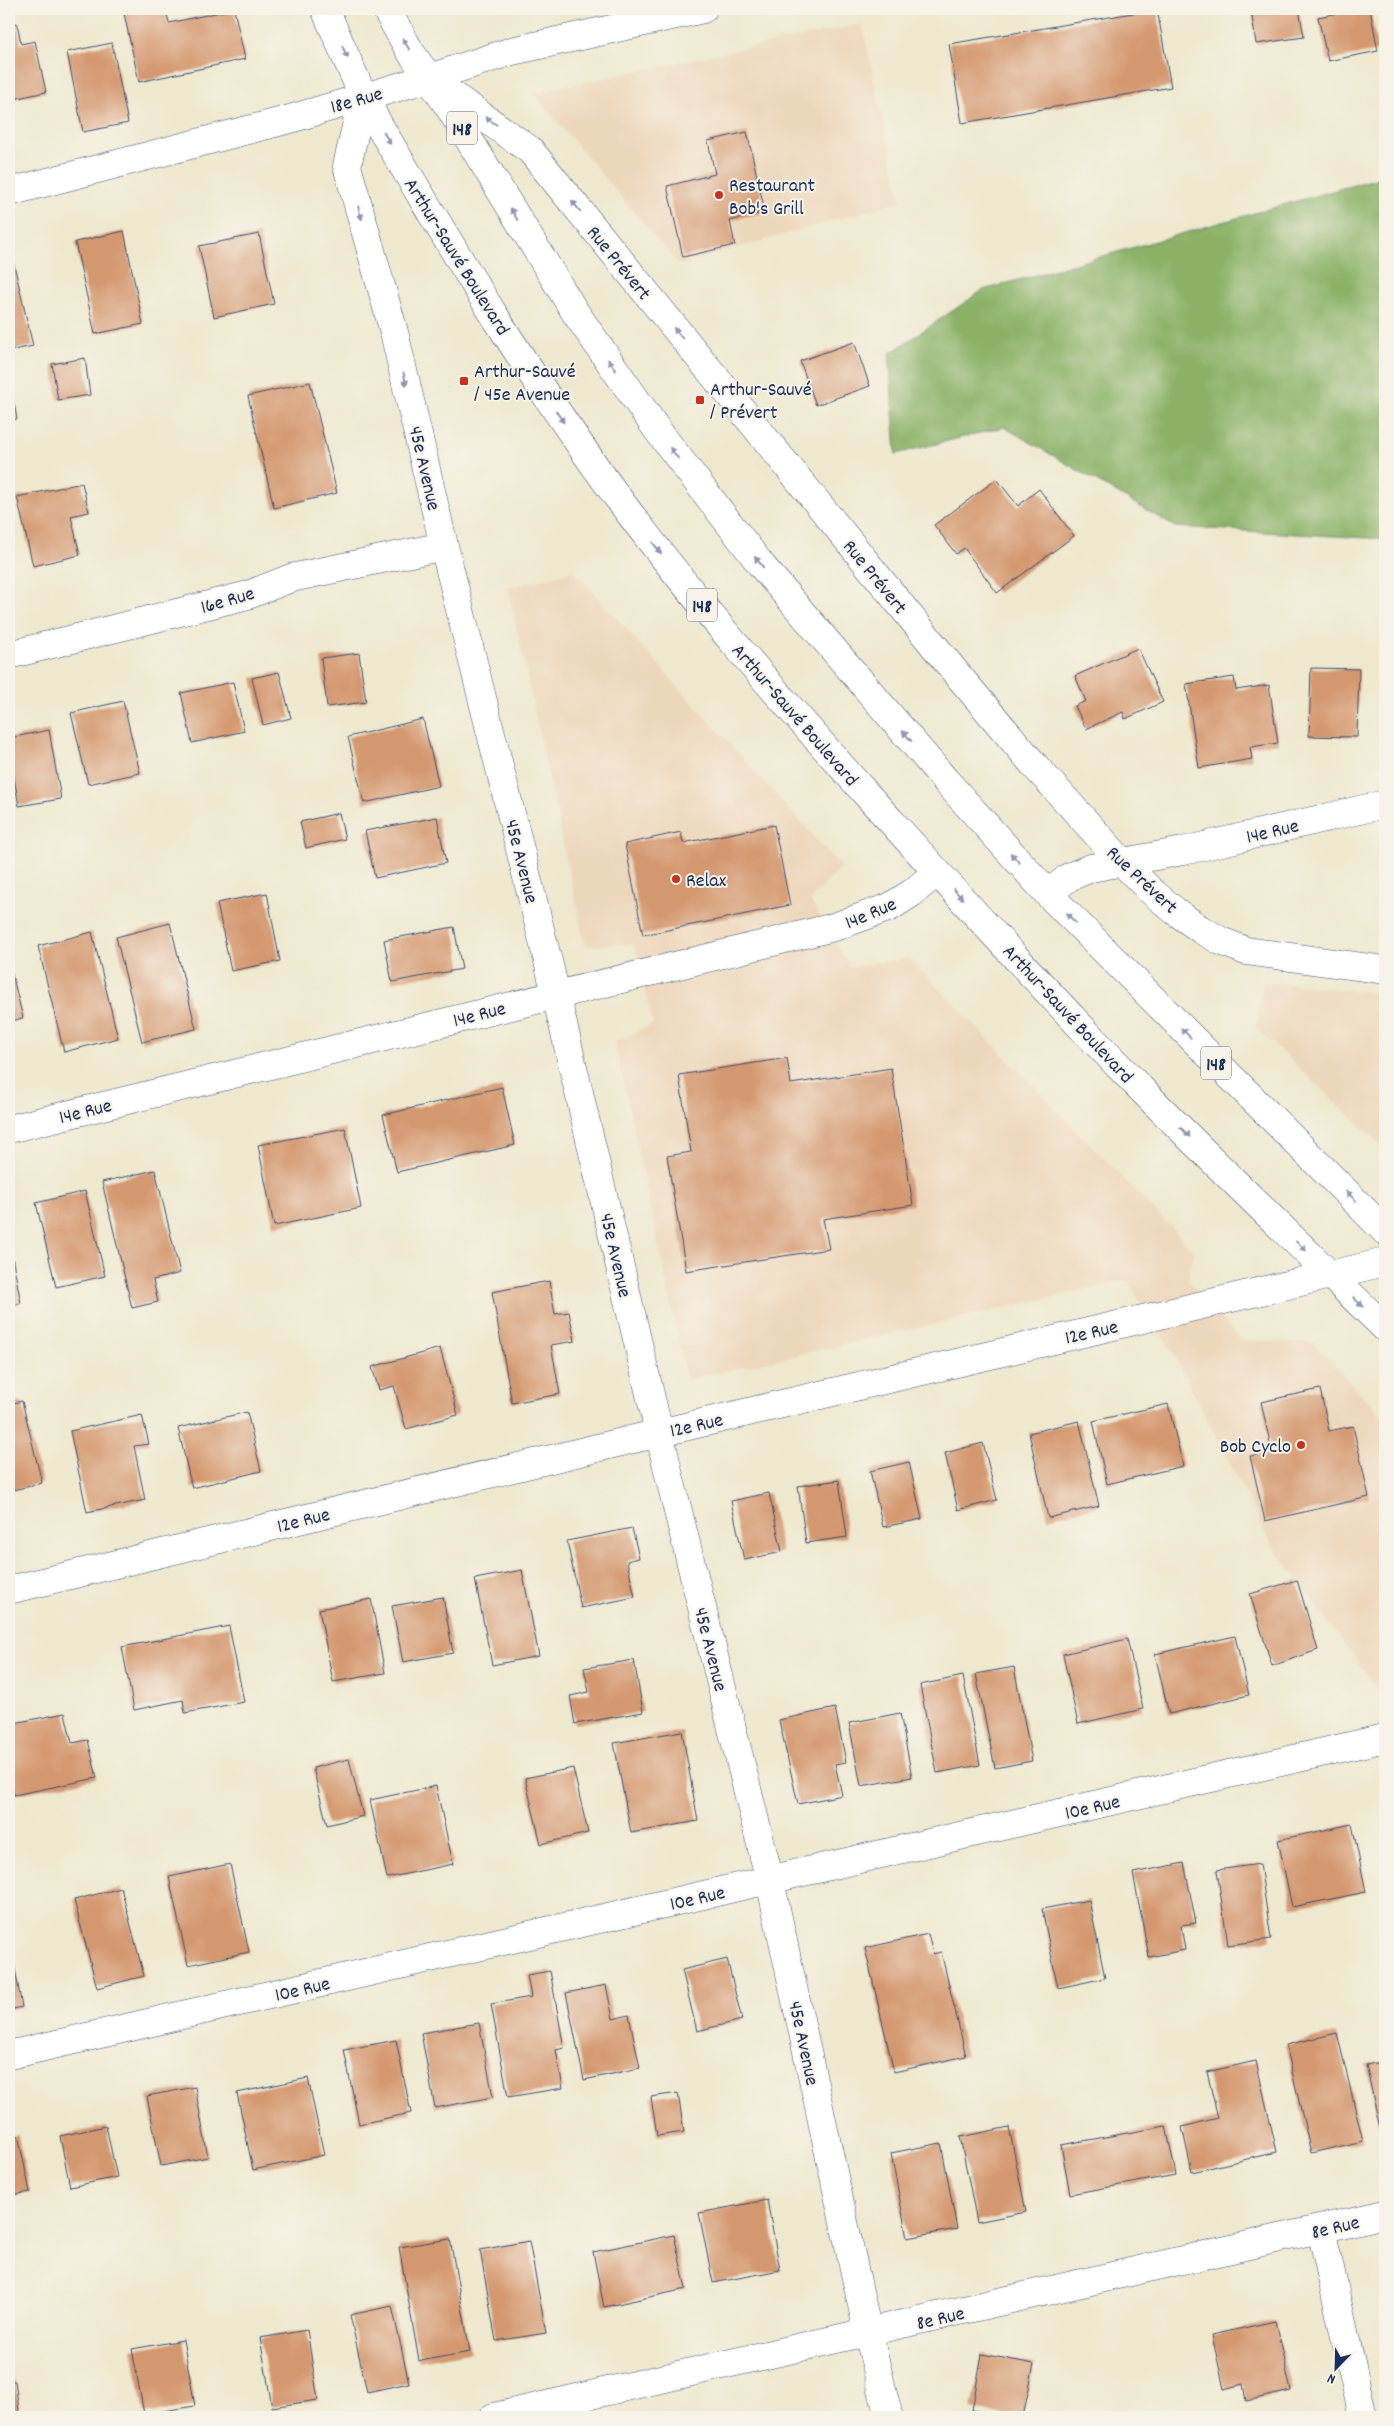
<svg xmlns="http://www.w3.org/2000/svg" width="1394" height="2426" viewBox="0 0 1394 2426" font-family="Dekko,sans-serif">
  <style>
    .built { fill: #edd7bb }
    .forest { fill: #8ab166; stroke: #527062 }
    .building { fill: #d49870 }
    .lines { fill: none; stroke-linecap: round; stroke-linejoin: round }
    .street-casing { stroke: #3b4b6f; stroke-width: 29 }
    .primary-casing { stroke: #3b4b6f; stroke-width: 29 }
    .street { stroke: #fff; stroke-width: 28 }
    .primary { stroke: #fff; stroke-width: 28 }
    .oneway { fill: #8d97ae }
    .poi-dot { fill: #c8321e; stroke: #f7f3e8; stroke-width: 2 }
    .labels { text-anchor: middle; stroke-width: 4; stroke-linejoin: round; paint-order: stroke }
    .shield { fill: #f7f3e8; stroke: #5d6a87; stroke-width: 1 }
    .shield-label { font-size: 19px; font-weight: bold; fill: #1b2f5e }
    .street-label { font-size: 20px; fill: #1b2f5e; stroke: #f7f3e8 }
    .poi-label { font-size: 20px; fill: #1b2f5e; stroke: #f7f3e8; text-anchor: start }
  </style>
  <rect width="100%" height="100%" fill="#f7f3e8"/>
  <filter id="ink" filterUnits="userSpaceOnUse"><feTurbulence type="fractalNoise" baseFrequency=".02" numOctaves="2"/><feDisplacementMap in="SourceGraphic" scale="10" xChannelSelector="R" yChannelSelector="G"/><feConvolveMatrix kernelMatrix="1 2 1 2 8 2 1 2 1" color-interpolation-filters="sRGB"/></filter>
  <filter id="wash" filterUnits="userSpaceOnUse"><feTurbulence type="fractalNoise" baseFrequency=".0096" numOctaves="4" result="noise"/><feDisplacementMap in="SourceGraphic" scale="20" xChannelSelector="R" yChannelSelector="G"/><feGaussianBlur stdDeviation="1.12" result="paint"/><feColorMatrix in="noise" values="0 0 0 0 0 0 0 0 0 0 0 0 0 0 0 0 0 1.4 0 .05"/><feComposite in="paint" operator="in"/></filter>
  <g filter="url(#wash)">
    <rect width="100%" height="100%" fill="#eee8ce"/>
    <path class="built" d="M862,24L901,201L679,265L533,93Z
      M574,571L841,867L810,900L850,967L909,958L1194,1251L1188,1281L1241,1340L1313,1343L1385,1420V1695L1382,1696L1271,1543L1171,1349L1127,1280L687,1380L615,1042L653,1024L634,944L585,946L508,588Z
      M1263,981L1385,994V1148L1256,1028Z"/>
    <path class="forest" d="M1385,176V539L1175,527L1004,427L896,454L889,354L983,290Z"/>
    <g id="blocks">
      <path class="building" d="M123,9H166L169,23L234,9L245,59L139,82Z
        M1157,9L1171,87L962,123L949,44Z
        M1251,9H1299L1304,37L1256,44Z
        M1359,9H1370L1378,51L1328,61L1318,17Z
        M17,23L21,44L35,41L46,92L9,100V25Z
        M112,43L128,123L83,132L67,52Z
        M747,132L765,212L730,221L735,245L683,257L667,186L715,174L708,141Z
        M124,231L143,324L95,334L75,242Z
        M259,234L274,304L214,317L199,246Z
        M9,252H11L33,346L9,351Z
        M854,342L870,386L816,405L800,361Z
        M85,358L90,395L58,400L52,364Z
        M310,382L337,493L274,508L248,396Z
        M10,383L17,419L9,420V384Z
        M997,479L1018,506L1039,489L1074,536L997,593L964,548L956,554L934,525Z
        M82,483L89,512L71,516L80,555L33,566L17,497Z
        M1138,648L1163,702L1125,719L1123,712L1086,729L1075,706L1086,701L1075,676Z
        M359,653L366,702L327,707L321,658Z
        M1311,668L1359,669L1357,737L1309,736Z
        M279,672L291,718L263,725L252,678Z
        M1234,677L1236,690L1269,685L1278,743L1250,747L1252,759L1199,768L1186,684Z
        M233,682L244,731L192,743L181,693Z
        M123,701L140,773L88,784L71,713Z
        M423,719L439,786L364,803L348,737Z
        M49,730L61,799L19,806L9,749V738Z
        M339,813L345,839L306,848L300,822Z
        M437,817L446,863L375,878L365,831Z
        M774,825L790,905L643,935L625,844L681,832L683,843Z
        M267,893L280,961L231,971L217,903Z
        M170,923L196,1029L142,1042L116,937Z
        M454,927L462,969L392,982L384,940Z
        M92,932L118,1038L64,1052L38,946Z
        M9,962L23,1018L9,1022Z
        M787,1058L791,1084L891,1068L913,1205L823,1219L829,1249L686,1271L667,1156L691,1152L679,1075Z
        M502,1087L515,1145L397,1172L383,1115Z
        M345,1128L361,1208L274,1226L258,1145Z
        M155,1170L180,1273L153,1280L158,1302L132,1308L102,1182Z
        M85,1191L105,1276L56,1287L36,1203Z
        M9,1241L21,1303L9,1306Z
        M549,1281L555,1314L569,1312L575,1341L551,1345L560,1394L512,1403L492,1292Z
        M440,1348L458,1415L406,1429L394,1386L379,1390L372,1367Z
        M1320,1389L1329,1431L1353,1426L1369,1497L1265,1521L1250,1456L1272,1452L1261,1402Z
        M22,1401L42,1483L9,1491V1404Z
        M1168,1404L1183,1466L1107,1484L1093,1421Z
        M247,1412L261,1471L192,1488L178,1428Z
        M142,1415L149,1444L134,1446L145,1500L87,1512L70,1431Z
        M1079,1421L1099,1506L1048,1518L1029,1433Z
        M983,1443L997,1500L958,1510L945,1453Z
        M909,1462L922,1519L883,1527L870,1471Z
        M839,1480L847,1537L806,1543L798,1486Z
        M769,1493L782,1552L744,1560L731,1501Z
        M632,1528L639,1558L627,1561L635,1597L581,1608L567,1541Z
        M522,1570L539,1656L492,1665L475,1579Z
        M1297,1580L1318,1650L1272,1666L1250,1594Z
        M443,1597L453,1653L403,1662L392,1606Z
        M371,1599L385,1673L333,1682L319,1609Z
        M229,1626L244,1702L185,1713L183,1700L134,1710L122,1647Z
        M1235,1636L1249,1695L1169,1714L1155,1654Z
        M1127,1639L1143,1709L1078,1724L1063,1654Z
        M634,1660L643,1712L575,1724L570,1696L589,1692L584,1668Z
        M1014,1667L1032,1761L995,1768L976,1674Z
        M963,1676L980,1765L937,1773L920,1685Z
        M835,1708L846,1762L835,1764L842,1795L798,1804L779,1720Z
        M65,1713L72,1743L88,1740L97,1778L14,1795L9,1772V1724Z
        M900,1713L912,1777L861,1786L849,1723Z
        M682,1731L698,1821L631,1833L614,1743Z
        M349,1759L363,1816L327,1825L313,1768Z
        M573,1768L588,1833L541,1844L525,1778Z
        M436,1786L453,1864L387,1878L370,1800Z
        M1352,1824L1366,1892L1292,1907L1278,1840Z
        M1184,1863L1196,1923L1181,1925L1185,1950L1149,1957L1133,1873Z
        M230,1864L249,1952L188,1965L169,1877Z
        M1260,1864L1271,1939L1228,1945L1217,1870Z
        M121,1888L144,1976L97,1988L74,1900Z
        M1089,1900L1105,1978L1058,1988L1042,1909Z
        M928,1934L933,1954L941,1952L966,2056L894,2072L865,1948Z
        M10,1941L22,2007L9,2010V1942Z
        M727,1959L742,2020L697,2031L682,1970Z
        M550,1971L564,2048L556,2050L563,2088L508,2097L491,2004L531,1997L527,1975Z
        M606,1985L613,2019L629,2015L640,2068L584,2080L566,1993Z
        M479,2023L493,2097L435,2108L421,2033Z
        M1337,2033L1363,2141L1311,2153L1286,2045Z
        M396,2040L411,2113L359,2124L344,2050Z
        M1256,2061L1277,2152L1192,2172L1182,2127L1218,2118L1207,2072Z
        M1385,2061V2132L1381,2133L1366,2065Z
        M308,2078L324,2155L253,2170L237,2093Z
        M195,2087L208,2157L161,2166L147,2096Z
        M678,2093L684,2132L657,2136L651,2097Z
        M106,2126L117,2177L70,2187L60,2136Z
        M1166,2126L1176,2175L1070,2194L1061,2145Z
        M1009,2127L1026,2212L977,2222L960,2137Z
        M18,2135L30,2192L9,2196V2137Z
        M941,2143L957,2229L907,2238L891,2153Z
        M767,2200L780,2270L713,2283L699,2213Z
        M674,2235L686,2289L604,2307L593,2252Z
        M450,2239L470,2352L419,2361L399,2247Z
        M529,2241L546,2333L496,2341L480,2250Z
        M392,2306L409,2383L367,2392L350,2315Z
        M1275,2321L1291,2391L1246,2401L1243,2384L1224,2389L1212,2335Z
        M307,2330L318,2400L272,2407L260,2338Z
        M183,2340L195,2406L144,2414L132,2349Z
        M982,2354L1034,2364L1023,2417H1011L972,2410Z
        M9,2381H15L20,2417H9Z"/>
    </g>
  </g>
  <g filter="url(#ink)">
    <use href="#blocks" fill-opacity="0" stroke="#3b4b6f" stroke-width="1"/>
    <g class="lines">
      <defs>
        <path id="street" d="M430,79L530,150L957,674L1035,766L1123,863L1150,890L1175,911L1200,929L1221,941L1246,951L1385,970
          M363,96L347,166L394,332L444,546L548,961L670,1479L770,1881L868,2333L889,2417
          M9,192L290,119L429,78L512,51L703,9
          M9,655L248,595L291,578L444,546
          M1048,894L1069,877L1091,868L1183,851L1385,804
          M9,1129L834,927L890,907L912,893L937,872
          M9,1590L659,1433L1385,1262
          M9,2055L1385,1738
          M1321,2229L1363,2417
          M494,2417L1385,2214"/>
        <path id="primary" d="M325,9L363,96L380,127C457,257 534,385 624,506C700,607 784,702 868,796C960,897 1052,999 1148,1096C1226,1175 1306,1251 1385,1328
          M386,9L410,51L449,107L575,312L658,431L762,566L946,781L1048,894L1385,1231"/>
      </defs>
      <use href="#street" class="street-casing"/>
      <use href="#primary" class="primary-casing"/>
      <use href="#street" class="street"/>
      <use href="#primary" class="primary"/>
    </g>
    <defs><path id="oneway-solid" d="M-6-.8H1V-3.2L6.5 0L1 3.2V.8H-6Z" transform="scale(1.25)"/></defs>
    <g class="oneway">
      <use href="#oneway-solid" transform="translate(406 44) rotate(-121)"/>
      <use href="#oneway-solid" transform="translate(345 52) rotate(65)"/>
      <use href="#oneway-solid" transform="translate(491 121) rotate(-145)"/>
      <use href="#oneway-solid" transform="translate(387 138) rotate(59)"/>
      <use href="#oneway-solid" transform="translate(576 206) rotate(-129)"/>
      <use href="#oneway-solid" transform="translate(360 213) rotate(74)"/>
      <use href="#oneway-solid" transform="translate(514 214) rotate(-121)"/>
      <use href="#oneway-solid" transform="translate(678 333) rotate(-129)"/>
      <use href="#oneway-solid" transform="translate(612 365) rotate(-125)"/>
      <use href="#oneway-solid" transform="translate(405 379) rotate(77)"/>
      <use href="#oneway-solid" transform="translate(560 417) rotate(55)"/>
      <use href="#oneway-solid" transform="translate(674 453) rotate(-127)"/>
      <use href="#oneway-solid" transform="translate(657 548) rotate(52)"/>
      <use href="#oneway-solid" transform="translate(759 562) rotate(-129)"/>
      <use href="#oneway-solid" transform="translate(907 736) rotate(-131)"/>
      <use href="#oneway-solid" transform="translate(1015 858) rotate(-132)"/>
      <use href="#oneway-solid" transform="translate(958 894) rotate(47)"/>
      <use href="#oneway-solid" transform="translate(1071 918) rotate(-134)"/>
      <use href="#oneway-solid" transform="translate(1186 1033) rotate(-135)"/>
      <use href="#oneway-solid" transform="translate(1185 1132) rotate(45)"/>
      <use href="#oneway-solid" transform="translate(1351 1196) rotate(-136)"/>
      <use href="#oneway-solid" transform="translate(1301 1246) rotate(42)"/>
      <use href="#oneway-solid" transform="translate(1358 1302) rotate(45)"/>
    </g>
  </g>
  <g class="poi-dot">
    <circle cx="719" cy="195" r="5"/>
    <rect x="459" y="376" width="10" height="10" rx="2.5"/>
    <rect x="695" y="395" width="10" height="10" rx="2.5"/>
    <circle cx="676" cy="879" r="5"/>
    <circle cx="1301" cy="1445" r="5"/>
  </g>
  <g class="labels">
    <g class="shield">
      <rect x="447" y="111.5" width="30" height="33" rx="4"/>
      <rect x="687" y="588.5" width="30" height="33" rx="4"/>
      <rect x="1201" y="1046.5" width="30" height="33" rx="4"/>
    </g>
    <g class="shield-label">
      <text x="462" y="135">148</text>
      <text x="702" y="612">148</text>
      <text x="1216" y="1070">148</text>
    </g>
    <g class="street-label">
      <text transform="translate(356 99) rotate(-16)" y="7">18e Rue</text>
      <text transform="translate(458 256) rotate(58)" y="7">Arthur-Sauvé Boulevard</text>
      <text transform="translate(620 262) rotate(51)" y="7">Rue Prévert</text>
      <text transform="translate(426 468) rotate(77)" y="7">45e Avenue</text>
      <text transform="translate(876 576) rotate(51)" y="7">Rue Prévert</text>
      <text transform="translate(227 599) rotate(-16)" y="7">16e Rue</text>
      <text transform="translate(796 714) rotate(49)" y="7">Arthur-Sauvé Boulevard</text>
      <text transform="translate(1272 830) rotate(-13)" y="7">14e Rue</text>
      <text transform="translate(523 861) rotate(76)" y="7">45e Avenue</text>
      <text transform="translate(1143 879) rotate(43)" y="7">Rue Prévert</text>
      <text transform="translate(870 912) rotate(-23)" y="7">14e Rue</text>
      <text transform="translate(479 1013) rotate(-14)" y="7">14e Rue</text>
      <text transform="translate(1069 1013) rotate(47)" y="7">Arthur-Sauvé Boulevard</text>
      <text transform="translate(85 1110) rotate(-14)" y="7">14e Rue</text>
      <text transform="translate(617 1255) rotate(77)" y="7">45e Avenue</text>
      <text transform="translate(1091 1331) rotate(-13)" y="7">12e Rue</text>
      <text transform="translate(696 1424) rotate(-13)" y="7">12e Rue</text>
      <text transform="translate(303 1519) rotate(-14)" y="7">12e Rue</text>
      <text transform="translate(712 1649) rotate(76)" y="7">45e Avenue</text>
      <text transform="translate(1092 1806) rotate(-13)" y="7">10e Rue</text>
      <text transform="translate(697 1897) rotate(-13)" y="7">10e Rue</text>
      <text transform="translate(302 1988) rotate(-13)" y="7">10e Rue</text>
      <text transform="translate(805 2043) rotate(78)" y="7">45e Avenue</text>
      <text transform="translate(1335 2226) rotate(-13)" y="7">8e Rue</text>
      <text transform="translate(940 2317) rotate(-13)" y="7">8e Rue</text>
    </g>
    <g class="poi-label">
      <text x="729" y="191">Restaurant<tspan x="729" dy="23">Bob's Grill</tspan></text>
      <text x="474" y="377">Arthur-Sauvé<tspan x="474" dy="23">/ 45e Avenue</tspan></text>
      <text x="710" y="395">Arthur-Sauvé<tspan x="710" dy="23">/ Prévert</tspan></text>
      <text x="686" y="886">Relax</text>
      <text x="1291" y="1452" text-anchor="end">Bob Cyclo</text>
    </g>
  </g>
  <rect width="1394" height="2426" fill="none" stroke="#f7f3e8" stroke-width="30"/>
  <g transform="translate(1336 2368) rotate(203)" stroke="#f7f3e8" stroke-width="4" paint-order="stroke">
  <path d="M0-4L9 19L0 12L-9 19Z" fill="#1b2f5e"/>
  <text y="-8" font-size="14" font-weight="bold" text-anchor="middle" fill="#1b2f5e">N</text>
  </g>
</svg>
